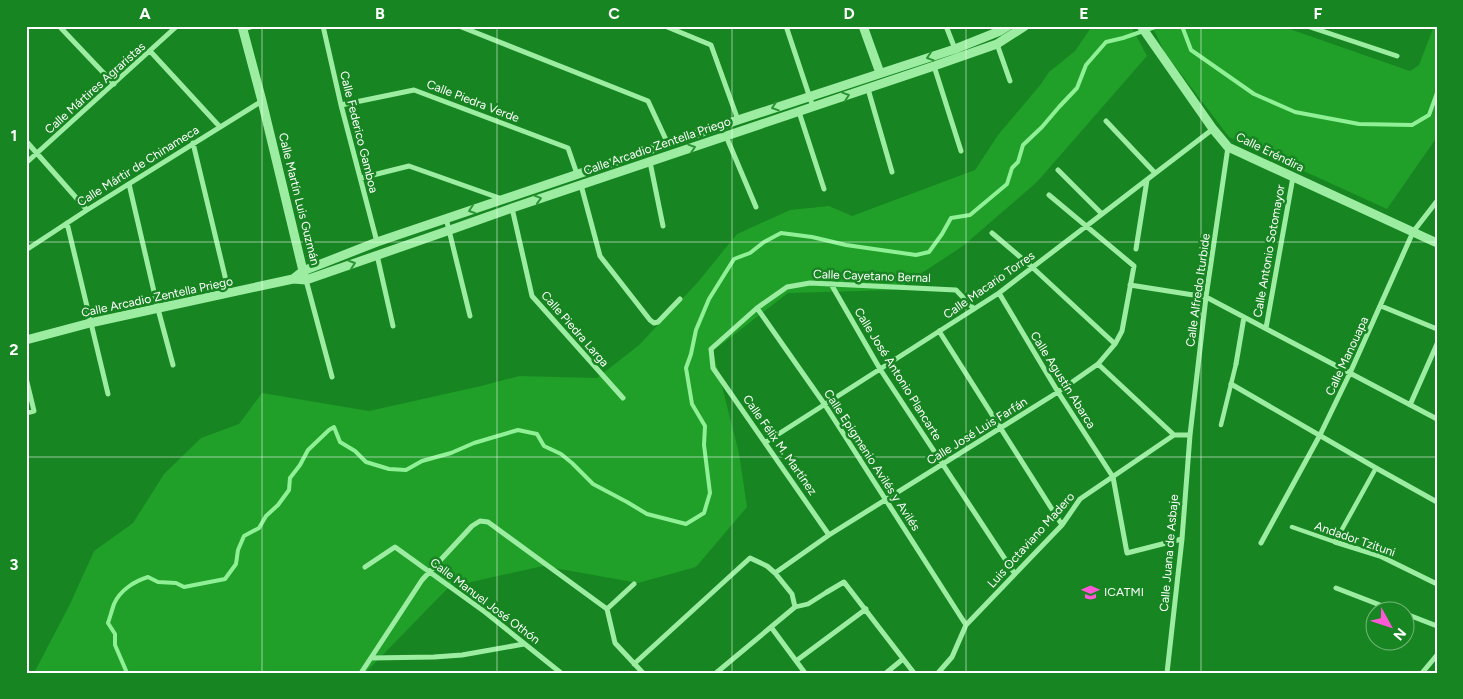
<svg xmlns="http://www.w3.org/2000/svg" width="1463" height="699" viewBox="0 0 1463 699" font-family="Figtree,sans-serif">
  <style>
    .green { fill: #209f29 }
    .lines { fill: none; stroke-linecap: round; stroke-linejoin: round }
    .stream { stroke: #8ff095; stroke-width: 4 }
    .pedestrian { stroke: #9ceda2; stroke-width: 4.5 }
    .minor { stroke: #9ceda2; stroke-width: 5 }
    .tertiary { stroke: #9ceda2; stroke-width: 9 }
    .oneway { stroke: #2b9534 }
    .grid { fill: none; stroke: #fff; stroke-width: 1; stroke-opacity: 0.55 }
    .labels { text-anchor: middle; stroke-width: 5; stroke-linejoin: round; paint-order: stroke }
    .street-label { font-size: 12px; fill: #fff; stroke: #178521 }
    .poi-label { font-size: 12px; fill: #fff; stroke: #178521; text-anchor: start }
    .neatline { fill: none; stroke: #fff; stroke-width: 2 }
    .grid-label { font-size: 16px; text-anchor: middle; font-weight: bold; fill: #fff }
  </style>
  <rect width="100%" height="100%" fill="#178521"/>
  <path class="green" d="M1092,26H1131L1147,56L1037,182L963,246L896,290L788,293L713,351L739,453L747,507L696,567L638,583L543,566L449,587L365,673H34L70,604L94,551L133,523L164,474L201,438L239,424L262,393L369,411L481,386L519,376L597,378L639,345L697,283L737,234L790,210L829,206L852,216L975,170L998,135L1041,84L1049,72L1075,51Z
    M1152,26H1281L1410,71L1419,65L1434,26H1437V137L1387,209L1229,137L1165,53Z"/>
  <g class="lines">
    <path class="stream" d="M1182,26L1191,50L1254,94L1295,112L1359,124L1412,125L1429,115L1437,93
      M127,673L115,645V634L108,623C110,617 112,610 114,604C120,590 135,581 148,577L158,582L176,583L184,587L225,579L236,564L238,550L244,536L259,528L266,516L278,505L289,490L290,478L300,465L308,450L329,430L334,427L340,442L355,451L366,462L389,469L406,470L422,461L451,453L474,443L518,430L537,434L544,446L561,454L572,463L593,484L627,502L647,514L686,524L704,513L710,493L704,445L705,426L692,404L686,368L691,354L696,330L709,299L734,259L750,253L764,242L781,233L812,237L846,245L916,255L929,252L942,234L951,218L970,215L1007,184L1012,168L1018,162L1023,145L1042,127L1059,107L1077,88L1086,65L1106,42L1123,38L1158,26"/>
    <path class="pedestrian" d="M1221,425L1236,364
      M1292,527L1335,542L1376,468
      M795,607L808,604L827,592"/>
    <path class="minor" d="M59,26L114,84
      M323,26L341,105L377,242
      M459,26L648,101L668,144
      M665,26L711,45L738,120
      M786,26L813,107
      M946,26L955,49
      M1307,26L1397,56
      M243,29L253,26
      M997,44L1010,81
      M150,51L220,127
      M934,66L961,151
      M868,89L892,172
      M341,105L414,90L568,148L577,174
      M799,112L824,189
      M1106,121L1155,173
      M726,136L756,207
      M26,141L87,210
      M193,143L229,293
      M650,162L663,226
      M26,163L177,26
      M1058,170L1102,214
      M361,178L409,166L502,199
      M129,184L158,309L173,365
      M581,185L600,256L650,320L654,323L658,322L680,299
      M512,208L532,296L623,398
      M446,218L470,316
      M67,223L108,394
      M992,233L1032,267L1115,344
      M1136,249L1147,180
      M26,250L87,210L262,101
      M377,255L393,326
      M306,280L332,377
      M831,284L880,369L1015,574
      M1130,285L1206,297L1437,419
      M999,293L1058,392L1113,477L1127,553L1182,539
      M1381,306L1437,329
      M757,308L825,405L966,625
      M1266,328L1293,177
      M939,331L1062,525
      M1098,364L1174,435
      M1236,364L1244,317
      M26,378L34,411L26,413
      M1231,384L1376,468L1437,502
      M1410,405L1437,344
      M766,442L999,293L1213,129
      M829,535L713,368L711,349L757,308L787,287L810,283L956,290L974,309
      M1335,542L1380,556L1437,584
      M1261,543L1320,435L1350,373L1413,232L1437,201
      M365,567L395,547L485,612L561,673
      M775,573L829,535L1058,392L1098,364L1115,344L1122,331L1134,266L1049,195
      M634,584L607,609L615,643L643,673
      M1336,588L1398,612
      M827,592L844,582L914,673
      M1406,614L1437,626
      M771,627L805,673
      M371,658L434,657L462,655L524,644
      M796,661L866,609
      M634,664L750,558L767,566L775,573L792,594L795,607L716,673
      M361,673L422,580L472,526L480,521L488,522L607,609
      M886,673L903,659
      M938,673L952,657L966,625L1062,525L1080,499L1174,435H1190
      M1167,673L1182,539L1190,435L1206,297L1228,147
      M1422,673L1437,655"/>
    <path class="tertiary" d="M242,26L262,101L304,275
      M863,26L880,73
      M1141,26L1213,129L1228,147L1437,243
      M293,279L303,271L377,242L738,120L955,49L1000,31L1008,26
      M26,340L90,323L293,279L306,280L450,230L512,208L934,66L997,44L1025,26"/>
  </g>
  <defs><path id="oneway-chevron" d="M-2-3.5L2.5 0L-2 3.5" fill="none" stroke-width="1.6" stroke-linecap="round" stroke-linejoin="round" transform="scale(1.25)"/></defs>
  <g class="oneway">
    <use href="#oneway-chevron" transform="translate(930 57) rotate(162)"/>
    <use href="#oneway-chevron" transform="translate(846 96) rotate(-19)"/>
    <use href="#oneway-chevron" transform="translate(775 107) rotate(162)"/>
    <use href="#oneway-chevron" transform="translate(692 148) rotate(-18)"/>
    <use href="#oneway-chevron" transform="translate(538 199) rotate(-17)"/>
    <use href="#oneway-chevron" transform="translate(472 210) rotate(161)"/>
    <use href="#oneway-chevron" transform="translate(352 264) rotate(-19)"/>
  </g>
  <path class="grid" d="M262,26V673M497,26V673M732,26V673M966,26V673M1201,26V673M26,242H1437M26,457H1437"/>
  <defs>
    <symbol id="university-bare" viewBox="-9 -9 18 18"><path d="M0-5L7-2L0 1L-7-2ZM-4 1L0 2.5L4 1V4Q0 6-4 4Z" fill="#ff58d7" stroke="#178521" stroke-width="2.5" paint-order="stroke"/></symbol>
  </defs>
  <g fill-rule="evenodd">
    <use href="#university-bare" x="1078" y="580" width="25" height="25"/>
  </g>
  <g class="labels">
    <g class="street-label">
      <text transform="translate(95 88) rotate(-42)" y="4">Calle Mártires Agraristas</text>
      <text transform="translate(473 101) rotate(21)" y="4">Calle Piedra Verde</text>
      <text transform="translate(359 132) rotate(76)" y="4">Calle Federico Gamboa</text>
      <text transform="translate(657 146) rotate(-19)" y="4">Calle Arcadio Zentella Priego</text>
      <text transform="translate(1270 152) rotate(26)" y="4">Calle Eréndira</text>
      <text transform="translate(138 166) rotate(-32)" y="4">Calle Mártir de Chinameca</text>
      <text transform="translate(299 199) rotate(76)" y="4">Calle Martín Luis Guzmán</text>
      <text transform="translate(1269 251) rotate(-80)" y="4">Calle Antonio Sotomayor</text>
      <text transform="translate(872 276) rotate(2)" y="4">Calle Cayetano Bernal</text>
      <text transform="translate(989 285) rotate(-35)" y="4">Calle Macario Torres</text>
      <text transform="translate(1198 290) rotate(-82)" y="4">Calle Alfredo Iturbide</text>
      <text transform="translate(157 297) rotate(-12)" y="4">Calle Arcadio Zentella Priego</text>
      <text transform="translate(575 329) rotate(49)" y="4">Calle Piedra Larga</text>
      <text transform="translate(1347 356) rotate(-65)" y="4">Calle Manouapa</text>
      <text transform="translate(898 374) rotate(58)" y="4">Calle José Antonio Plancarte</text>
      <text transform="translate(1063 380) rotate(58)" y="4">Calle Agustín Abarca</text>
      <text transform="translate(977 431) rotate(-32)" y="4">Calle José Luis Farfán</text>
      <text transform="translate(780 445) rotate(55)" y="4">Calle Félix M. Martínez</text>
      <text transform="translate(872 460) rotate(57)" y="4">Calle Epigmenio Avilés y Avilés</text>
      <text transform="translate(1355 539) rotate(19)" y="4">Andador Tzituni</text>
      <text transform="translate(1031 540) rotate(-48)" y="4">Luis Octaviano Madero</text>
      <text transform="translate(1169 553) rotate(-85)" y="4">Calle Juana de Asbaje</text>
      <text transform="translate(485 601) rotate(37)" y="4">Calle Manuel José Othón</text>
    </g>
    <g class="poi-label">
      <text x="1104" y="596">ICATMI</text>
    </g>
  </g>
  <rect width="1463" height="699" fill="none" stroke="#178521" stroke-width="55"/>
  <g transform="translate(1390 626) rotate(130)"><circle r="24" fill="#178521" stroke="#74b67a"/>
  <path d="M0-4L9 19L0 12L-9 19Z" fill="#ff58d7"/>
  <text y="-8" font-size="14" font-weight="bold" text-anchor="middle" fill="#ffffff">N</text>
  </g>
  <rect x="28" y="28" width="1408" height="644" class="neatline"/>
  <g class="grid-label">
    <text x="145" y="19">A</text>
    <text x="380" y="19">B</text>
    <text x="614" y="19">C</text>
    <text x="849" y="19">D</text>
    <text x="1084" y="19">E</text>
    <text x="1318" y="19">F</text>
    <text x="14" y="141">1</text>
    <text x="14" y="355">2</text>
    <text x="14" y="570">3</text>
  </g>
</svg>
